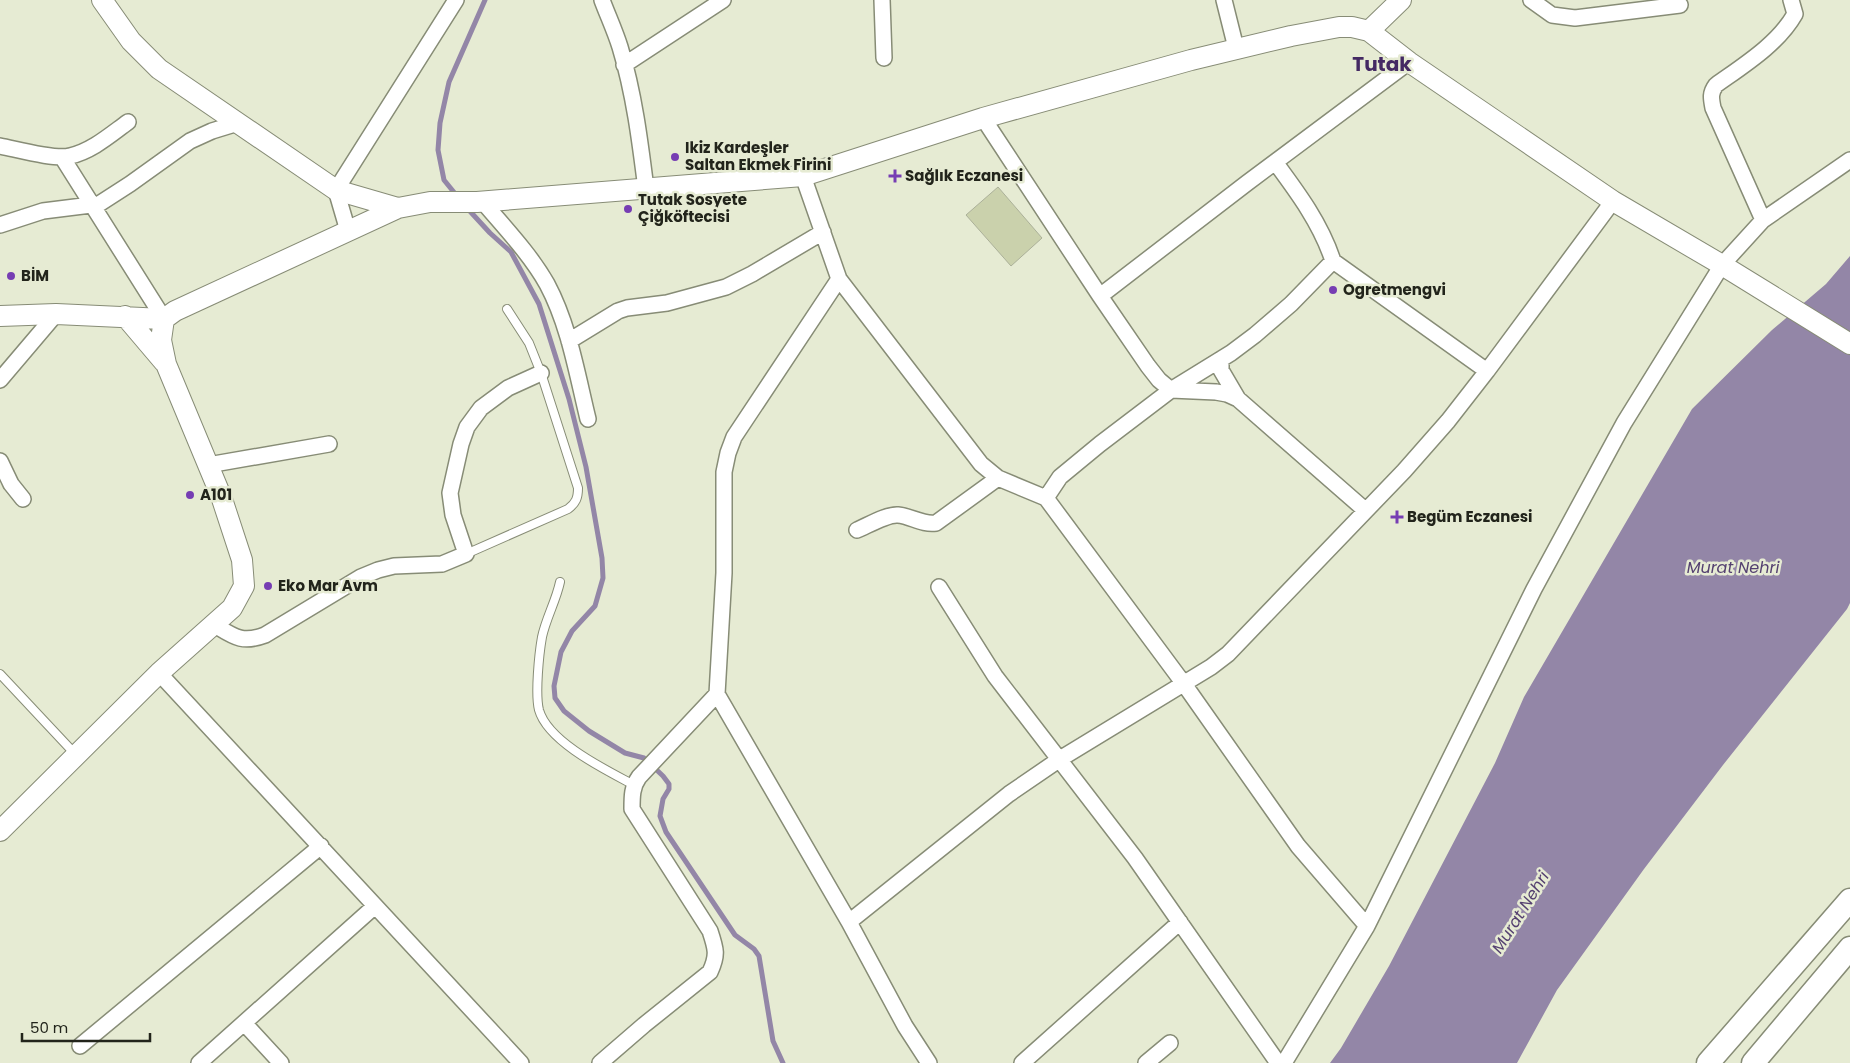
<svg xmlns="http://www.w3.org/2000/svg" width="1850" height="1063" viewBox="0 0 1850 1063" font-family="Poppins,sans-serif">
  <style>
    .water { fill: #9386a7 }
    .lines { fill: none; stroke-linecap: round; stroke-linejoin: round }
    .stream { stroke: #9386a7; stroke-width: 5 }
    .building { fill: #cad1ac; stroke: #abb099 }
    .lane-casing { stroke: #878c76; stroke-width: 10 }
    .street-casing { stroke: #878c76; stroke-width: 18 }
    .secondary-casing { stroke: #878c76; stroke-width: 22 }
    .primary-casing { stroke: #878c76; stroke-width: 25 }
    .lane { stroke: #fff; stroke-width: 8 }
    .street { stroke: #fff; stroke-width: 15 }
    .secondary { stroke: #fff; stroke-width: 20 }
    .primary { stroke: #fff; stroke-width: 22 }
    .poi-dot { fill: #763db3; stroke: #e6ebd3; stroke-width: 2 }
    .labels { text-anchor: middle; stroke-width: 5; stroke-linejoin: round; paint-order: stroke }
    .poi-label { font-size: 15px; font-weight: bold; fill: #22241b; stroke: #e6ebd3; text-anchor: start }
    .water-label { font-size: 16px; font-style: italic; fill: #544070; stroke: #e6ebd3 }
    .district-label { font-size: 20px; font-weight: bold; fill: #442963; stroke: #e6ebd3 }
  </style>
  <rect width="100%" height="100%" fill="#e6ebd3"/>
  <path class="water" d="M1850,256V603L1847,609L1723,765L1644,869L1557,990L1517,1063H1330L1341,1048L1389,966L1495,763L1524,697L1692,409L1772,330L1826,284Z"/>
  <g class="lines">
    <path class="stream" d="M457,196L444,180L438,150L440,123L449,82L485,0
      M467,208L490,233L511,252L539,304L569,399L586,467L602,558L603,578L595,606L572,631L561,652L554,686L555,698L564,711L589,731L625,753L644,758L663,776L669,784V789L663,799L660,816L666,832L735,935L754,949L759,956L773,1041L783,1063"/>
  </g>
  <path class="building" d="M998,187L1042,238L1011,266L966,215Z"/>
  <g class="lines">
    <defs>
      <path id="lane" d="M466,554L568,509C576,503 578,498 578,488L541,373L529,343L507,309
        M560,582C556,601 546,618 542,637C539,654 535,694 539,710C548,742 606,770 634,785
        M0,674L76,755"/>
      <path id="street" d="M602,0C608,16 615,31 620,47C634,93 640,141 646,189
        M882,0L884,58
        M1224,0L1236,48
        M1531,0L1552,15L1575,18L1680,5
        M624,65L723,0
        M983,118L1100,296L1148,366L1159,380L1171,390L1216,392L1227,394L1238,399L1365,510
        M0,146C16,149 55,160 70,156C92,151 110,135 128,122
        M62,157L164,319
        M1275,162C1298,193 1321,224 1333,261L1487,371
        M803,176L839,279L981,464L998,478L1046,498L1184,684L1298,846L1367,926
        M483,202C505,228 530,254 547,284C569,325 577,374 588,419
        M1763,220L1713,108C1711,98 1710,93 1716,85C1744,65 1778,44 1795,14L1791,0
        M0,225L43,211L99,204L130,184L190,141L212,131L238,123
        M348,231L336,190L456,0
        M839,279L734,437L728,453L724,472V573L717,694L849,922L905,1026L929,1063
        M1100,296L1247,183L1409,62
        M569,341L618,311L627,308L667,303L726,287L752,274L823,232
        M1221,359V370L1238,399
        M0,380L56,314
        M0,461L11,484L23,499
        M208,465L329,444
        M1046,498L1060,477L1100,444L1171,390L1231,353L1255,335L1291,304L1333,261
        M857,530C867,526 887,514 898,515C911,516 922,525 936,523L998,478
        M939,587L995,676L1135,858L1278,1063
        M213,624C233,636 241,644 265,635L361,577L378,570L394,566L442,564L466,554L453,515L450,493L461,444L467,427L481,408L508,388L541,373
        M159,673L521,1063
        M849,922L1009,794L1060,759L1211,667L1228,654L1404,471L1448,421L1487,371L1613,201
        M244,1023L281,1063
        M80,1046L321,846
        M199,1063L375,906
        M600,1063L644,1025L710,972C718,955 716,949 710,931L632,809C632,796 632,787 639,777L717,694
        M1022,1063L1180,922
        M1146,1063L1170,1043
        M1284,1063L1367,926L1534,589L1624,423L1722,265L1763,220L1850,160"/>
      <path id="secondary" d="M102,0L131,41L159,69L336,190L398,208
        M1369,31L1401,0
        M0,316L56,314L164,319L175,311L398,208L430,202H477L803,176L983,118L1191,60L1291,36L1339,27H1352L1369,31L1409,62L1613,201L1722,265L1850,344
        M125,316L164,362
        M0,831L159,673L232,608L244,586L242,560L221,496L166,364L161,340L164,319"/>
      <path id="primary" d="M1708,1063L1850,900
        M1753,1063L1850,948"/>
    </defs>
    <use href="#lane" class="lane-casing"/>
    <use href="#street" class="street-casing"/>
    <use href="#secondary" class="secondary-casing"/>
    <use href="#primary" class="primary-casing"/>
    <use href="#lane" class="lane"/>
    <use href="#street" class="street"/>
    <use href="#secondary" class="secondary"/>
    <use href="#primary" class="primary"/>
  </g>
  <g class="poi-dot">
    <circle cx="675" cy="157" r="5"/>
    <path d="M892.5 168.5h5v5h5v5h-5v5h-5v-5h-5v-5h5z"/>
    <circle cx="628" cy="209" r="5"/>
    <circle cx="11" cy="276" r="5"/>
    <circle cx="1333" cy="290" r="5"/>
    <circle cx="190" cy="495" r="5"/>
    <path d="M1394.5 509.5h5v5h5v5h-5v5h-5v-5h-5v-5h5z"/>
    <circle cx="268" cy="586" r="5"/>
  </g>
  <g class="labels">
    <g class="poi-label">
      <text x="685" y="153">Ikiz Kardeşler<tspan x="685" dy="17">Saltan Ekmek Firini</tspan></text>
      <text x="905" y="181">Sağlık Eczanesi</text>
      <text x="638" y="205">Tutak Sosyete<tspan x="638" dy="17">Çiğköftecisi</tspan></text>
      <text x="21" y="281">BİM</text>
      <text x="1343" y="295">Ogretmengvi</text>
      <text x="200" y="500">A101</text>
      <text x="1407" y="522">Begüm Eczanesi</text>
      <text x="278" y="591">Eko Mar Avm</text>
    </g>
    <g class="water-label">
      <text x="1733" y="573">Murat Nehri</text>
      <text transform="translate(1520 912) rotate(-58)" y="6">Murat Nehri</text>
    </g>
    <g class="district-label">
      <text x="1382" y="71">Tutak</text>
    </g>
  </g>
  <path d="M22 1033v8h128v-8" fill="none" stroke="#22241b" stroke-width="2.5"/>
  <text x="30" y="1033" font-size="15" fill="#22241b" stroke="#e6ebd3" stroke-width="4" paint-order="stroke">50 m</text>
</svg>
